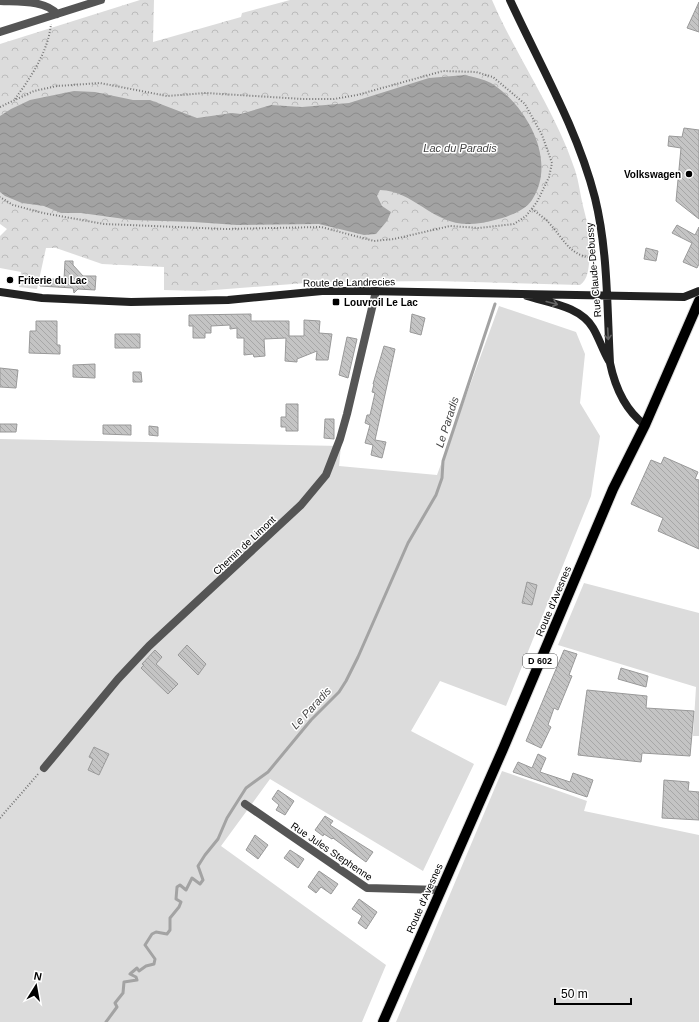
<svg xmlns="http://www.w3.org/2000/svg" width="699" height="1022" viewBox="0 0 699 1022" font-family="Arial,sans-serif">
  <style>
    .grass { fill: #dcdcdc }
    .forest { fill: url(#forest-crowns) }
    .water { fill: url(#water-waves) }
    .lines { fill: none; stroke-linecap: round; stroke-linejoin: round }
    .stream { stroke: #a3a3a3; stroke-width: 3 }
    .building { fill: url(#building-back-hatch); stroke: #999 }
    .primary-casing { stroke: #dbdbdb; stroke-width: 12 }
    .path { stroke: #777; stroke-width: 2; stroke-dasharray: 1 2; stroke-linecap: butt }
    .street { stroke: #555; stroke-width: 8 }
    .secondary { stroke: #222; stroke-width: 8 }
    .primary { stroke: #000; stroke-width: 10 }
    .oneway { stroke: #646464 }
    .poi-dot { fill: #000; stroke: #fff; stroke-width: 1.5 }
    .labels { text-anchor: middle; stroke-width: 3; stroke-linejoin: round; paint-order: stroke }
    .shield { fill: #fff; stroke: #4c4c4c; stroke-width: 1 }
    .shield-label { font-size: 9px; font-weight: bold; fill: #000 }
    .poi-label { font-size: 10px; font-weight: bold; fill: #000; stroke: #fff; text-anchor: start }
    .street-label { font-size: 10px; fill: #000; stroke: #fff }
    .water-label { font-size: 11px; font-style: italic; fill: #444; stroke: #fff }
  </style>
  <defs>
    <pattern id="forest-crowns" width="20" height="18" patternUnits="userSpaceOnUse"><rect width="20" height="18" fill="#dcdcdc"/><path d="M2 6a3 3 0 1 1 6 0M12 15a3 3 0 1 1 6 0" fill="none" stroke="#bbb"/></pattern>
    <pattern id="water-waves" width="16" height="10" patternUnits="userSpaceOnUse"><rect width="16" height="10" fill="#a3a3a3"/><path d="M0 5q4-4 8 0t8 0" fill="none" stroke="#8b8b8b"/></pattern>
    <pattern id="building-back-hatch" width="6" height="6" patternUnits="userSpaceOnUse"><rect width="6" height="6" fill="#c4c4c4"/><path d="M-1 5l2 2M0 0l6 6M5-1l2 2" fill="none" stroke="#a7a7a7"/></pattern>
  </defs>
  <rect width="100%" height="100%" fill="#fff"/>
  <path class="grass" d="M499,306L576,332L585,354L580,403L600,436L591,496L506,706L440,681L411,731L474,764L423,871L270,779L221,846L386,965L362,1022H0V439L341,446L339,466L437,475Z
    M584,583L699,613V747V736H693L696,687L558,645Z
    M502,771L587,801L584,811L699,835V1022H396Z"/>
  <path class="forest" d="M140,0H154L153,42L241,17L242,13L290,0H492C517,58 555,110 575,170C579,182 580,194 583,206C588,225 592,244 589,264C588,272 587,280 580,285L436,281L319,282L201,291L164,290V267L102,264L56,248H46L37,289L19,287L21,272L0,268V236L7,229L0,224V44Z"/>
  <path class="water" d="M465,75C473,77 483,79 491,83C526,105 558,160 532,200C523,214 496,220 481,223C434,231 418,191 380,190L377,196L382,206L391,212L387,221L376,234L364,235L319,224L237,225L194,222L132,220L81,213H61L44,206L22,203L5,196L0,192V116L11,109L30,100L74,91L95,92L133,100H150L197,118L232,113L241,114L271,105L302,107L349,103L429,78Z"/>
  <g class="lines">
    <path class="stream" d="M106,1022L117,1007L115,1003L123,993L124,982L137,980L136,977L130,974L137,968L139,971L146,966L154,964L155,959L145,945L152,934L156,932L167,934L170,930V918L179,907L181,902L176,899L177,887L180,885L186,890L192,878L200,884L203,880L198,866L205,855L218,839L227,818L246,788L268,772L311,720L339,692L346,681L358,657L408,543L436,495L442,478L443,461L495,304"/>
  </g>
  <path class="building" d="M699,2V32L687,28Z
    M684,128L699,130V219L676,201L681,148L668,146L669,136L682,137Z
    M677,225L695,235L699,227V264L697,268L683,262L692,243L672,233Z
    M646,248L658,251L656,261L644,259Z
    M65,261H73V265L83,276H96L95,290L78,289L74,293L73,288L40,286V278L64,280Z
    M251,314V321H289V336H304V320L320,321L319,333L332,334L328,360H316L317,351L297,359V362L285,361L286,338L264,339L265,356L254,357L253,354L244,355V338H237V328L230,329V325L211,326V333H205V338H193V326H189V315Z
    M412,314L425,318L421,335L410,332Z
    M36,321H57V345H60V354L29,353L30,331H36Z
    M115,334H140V348H115Z
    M347,337L357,339L348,378L339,375Z
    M384,346L395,349L375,440L386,442L382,458L371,455L373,445L365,443L370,425L365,423L367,415H370L375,393L372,392L374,384H373Z
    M95,364V378L73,377V365Z
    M0,368L18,370L16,388L0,387Z
    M133,372H141L142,382H133Z
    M286,404H298V431H286V427H281V417H286Z
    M325,419H334V439L324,438Z
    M0,424H17L16,432H0Z
    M103,425H131V435L103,434Z
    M149,426L158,427V436L149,435Z
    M664,457L698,472L695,479L699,480V549L658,531L663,518L631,504L651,460L661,464Z
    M527,582L537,585L532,605L522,603Z
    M187,645L206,664L198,675L178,655Z
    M155,650L162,657L156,664L178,684L168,694L141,668L144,665L142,664Z
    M564,650L577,654L569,675L572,676L558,710L554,708L548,725L551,727L541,748L526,741Z
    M621,668L648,676L646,687L618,679Z
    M587,690L647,696L646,708L694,711L690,756L642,753L641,762L578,755Z
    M94,747L109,754L99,775L88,770L93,759L89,757Z
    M538,754L546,758L540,772L570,782L573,773L593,780L587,797L513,772L518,762L532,768Z
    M664,780L689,782L688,791L699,792V820L662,818Z
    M278,790L294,801L285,815L276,810L279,805L272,799Z
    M325,816L333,821L330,825L373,852L366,862L333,838L332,839L324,834L323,836L315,830Z
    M255,835L268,845L258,859L246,850Z
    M290,850L304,859L298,868L284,858Z
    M319,871L338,884L331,894L321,887L316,893L308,887Z
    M359,899L377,912L366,929L358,923L362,916L352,909Z"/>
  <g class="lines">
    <defs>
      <path id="primary" d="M383,1022L503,749L613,489L645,425L699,301"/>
    </defs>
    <use href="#primary" class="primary-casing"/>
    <path class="path" d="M15,99C31,77 48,52 51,24
      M0,107L34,91L57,86L100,83L167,96L206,93L303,99H334L357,95L443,71L476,72L493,77L525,104L542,135L552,163L549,177L537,202L526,216L514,224L479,228L450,226L394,239L374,241L321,227L226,229L104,224L43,213L13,205L0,197
      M532,209C538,214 545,218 549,223C564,239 568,254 591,258L595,267L598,268
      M0,818L39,773"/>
    <path class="street" d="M0,1C18,2 45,0 57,14
      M0,32L101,0
      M44,768L118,679L149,646L301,505L326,475L340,439L347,414L376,291
      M245,804L367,888L441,890"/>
    <path class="secondary" d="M510,0C540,65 577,128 595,198C608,251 607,308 610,363C615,387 625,410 645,425
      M0,292L42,298L131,302L228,300L322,291H365L684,297L699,291
      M527,296C549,303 580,306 593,328C599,338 603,351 609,361"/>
    <use href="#primary" class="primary"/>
  </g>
  <defs><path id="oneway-shaft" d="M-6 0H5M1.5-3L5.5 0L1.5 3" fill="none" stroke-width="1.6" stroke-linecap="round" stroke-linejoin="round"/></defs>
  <g class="oneway">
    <use href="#oneway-shaft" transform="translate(552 303) rotate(15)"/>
    <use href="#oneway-shaft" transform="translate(608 334) rotate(87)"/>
  </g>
  <g class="poi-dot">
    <circle cx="689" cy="174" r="4"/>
    <circle cx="10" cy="280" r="4"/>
    <rect x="332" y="298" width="8" height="8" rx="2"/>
  </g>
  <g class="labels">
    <rect class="shield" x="523" y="654" width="34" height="14" rx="3"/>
    <g class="shield-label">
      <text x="540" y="664">D 602</text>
    </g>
    <g class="poi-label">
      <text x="681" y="178" text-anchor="end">Volkswagen</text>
      <text x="18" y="284">Friterie du Lac</text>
      <text x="344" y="306">Louvroil Le Lac</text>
    </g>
    <g class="street-label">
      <text transform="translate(593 270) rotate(-95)" y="4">Rue Claude-Debussy</text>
      <text transform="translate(349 282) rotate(-1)" y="4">Route de Landrecies</text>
      <text transform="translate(244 545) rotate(-43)" y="4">Chemin de Limont</text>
      <text transform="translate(553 601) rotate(-67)" y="4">Route d'Avesnes</text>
      <text transform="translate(332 851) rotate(34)" y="4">Rue Jules Stephenne</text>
      <text transform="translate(424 898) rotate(-66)" y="4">Route d'Avesnes</text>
    </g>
    <g class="water-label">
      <text x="460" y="152">Lac du Paradis</text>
      <text transform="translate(447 422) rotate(-72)" y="4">Le Paradis</text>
      <text transform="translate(311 708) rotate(-47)" y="4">Le Paradis</text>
    </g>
  </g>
  <g transform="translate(36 986) rotate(11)" stroke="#ffffff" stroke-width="3" paint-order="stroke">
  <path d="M0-3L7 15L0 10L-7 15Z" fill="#000000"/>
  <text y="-6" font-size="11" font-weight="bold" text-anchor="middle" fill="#000000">N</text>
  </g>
  <path d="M555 998v6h76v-6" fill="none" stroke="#000000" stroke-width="2"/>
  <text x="561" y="998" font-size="12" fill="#000000" stroke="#ffffff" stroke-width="3" paint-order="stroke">50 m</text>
</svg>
